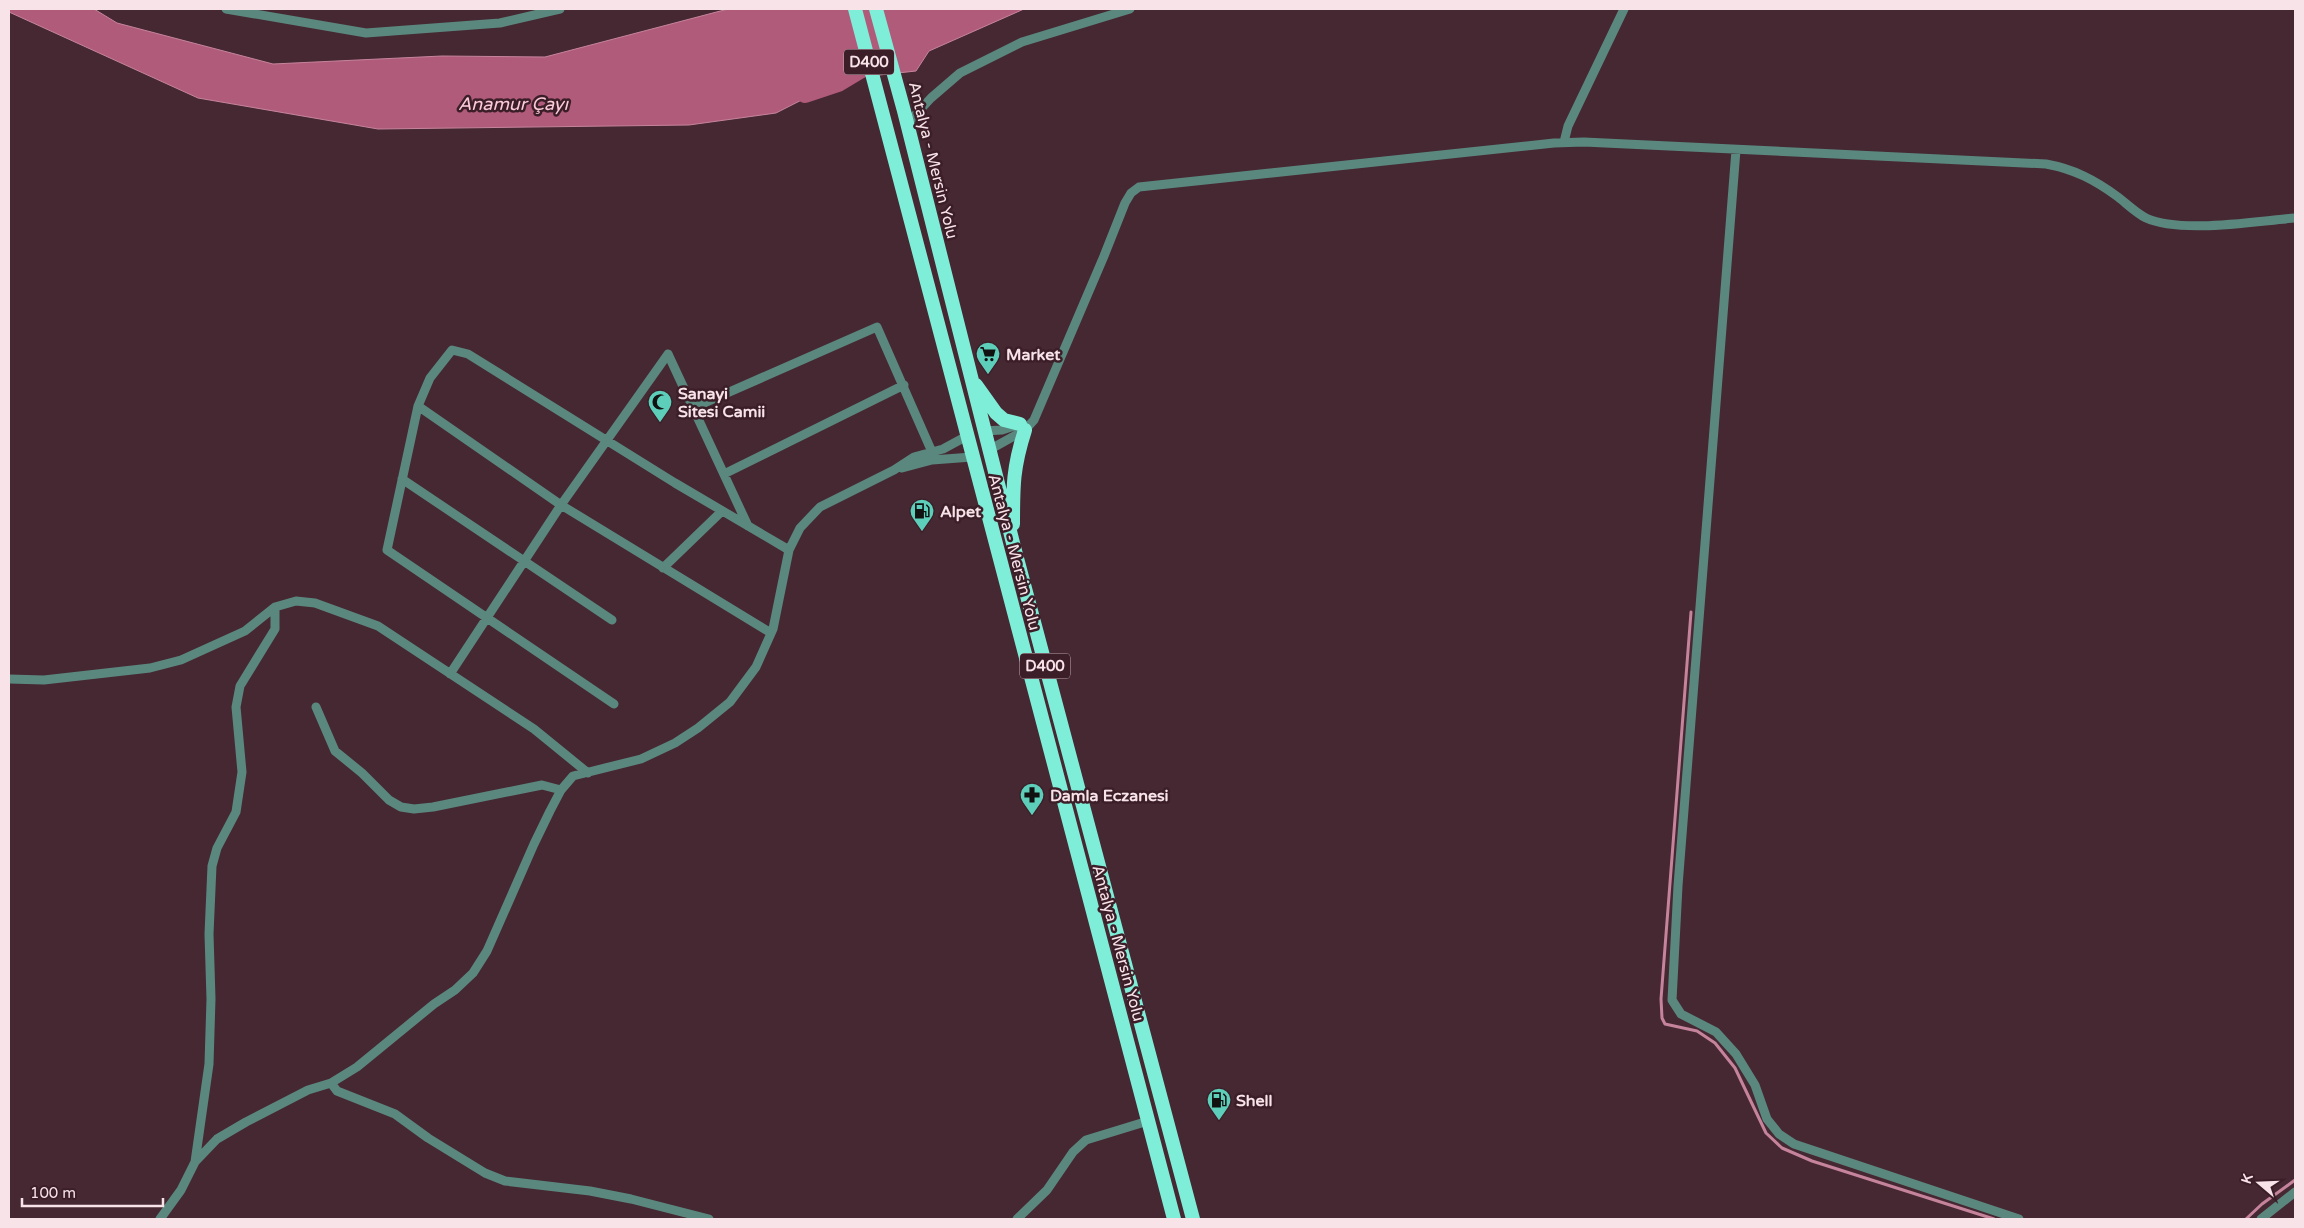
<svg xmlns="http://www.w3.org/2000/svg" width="2304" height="1228" viewBox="0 0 2304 1228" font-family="'Varela Round',sans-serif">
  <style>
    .water { fill: #b15b7b; stroke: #c6849c }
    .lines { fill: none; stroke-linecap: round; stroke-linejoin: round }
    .stream { stroke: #c6849c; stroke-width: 3 }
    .river { stroke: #b15b7b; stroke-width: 18 }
    .minor { stroke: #5a887e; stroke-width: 9 }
    .trunk { stroke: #7eeed8; stroke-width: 14 }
    .labels { text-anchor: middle; stroke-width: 5; stroke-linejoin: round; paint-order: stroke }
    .shield { fill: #3b1e28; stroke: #bfa8af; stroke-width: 1 }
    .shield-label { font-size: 15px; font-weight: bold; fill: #f8e3e9 }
    .street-label { font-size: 16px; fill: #f8e3e9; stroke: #3b1e28 }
    .poi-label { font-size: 16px; font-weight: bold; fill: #f8e3e9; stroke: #3b1e28; text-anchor: start }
    .water-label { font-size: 18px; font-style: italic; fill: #fccbda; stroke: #3b1e28 }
  </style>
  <rect width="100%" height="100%" fill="#462832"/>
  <path class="water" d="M9,9H94L117,23L273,64L442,56L545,57L728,9H1024L929,51L916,71L843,79L776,113L689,125L378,129L198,98L9,12Z"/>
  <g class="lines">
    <path class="stream" d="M1691,612L1661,999L1662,1018L1665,1024L1697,1031L1715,1043L1735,1068L1766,1133L1782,1148L1812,1161L1994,1219
      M2246,1219L2262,1204L2295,1180"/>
    <path class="river" d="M805,94L838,83L863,68"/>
    <path class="minor" d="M226,9L366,33L500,23L560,9
      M907,124L931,98L960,73L1022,42L1130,9
      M1564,142L1568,126L1624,9
      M1736,150L1678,886L1672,1000L1681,1014L1716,1032L1736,1054L1755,1085L1767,1119L1779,1134L1794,1144L2019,1219
      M418,406L561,505L771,633
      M693,408L877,327L932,452
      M984,431L1002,430L1020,424
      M989,450L1025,430L1034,420L1104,256L1125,203L1131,193L1139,187L1554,143L1584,142L2046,164C2074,169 2095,180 2118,197C2127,204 2136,213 2146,218C2181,234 2256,221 2295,218
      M902,468L932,460L972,457
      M724,474L904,385
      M402,479L612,620
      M663,568L722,511
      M450,674L561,505L668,354L748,526
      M9,679L44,680L150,668L181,660L245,631L275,607L296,601L315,603L378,626L534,729L588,773
      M614,704L387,550L418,406L430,378L452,350L468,354L675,483L789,550
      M316,707L335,751L362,773L389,800L401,807L414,809L433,807L542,785L561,790
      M331,1083L337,1091L395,1114L428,1138L485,1173L505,1181L590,1191L631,1199L709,1219
      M195,1162L209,1064L211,999L209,934L212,866L217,848L236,812L242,772L236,707L240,686L275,629V607
      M160,1219L181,1190L195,1162L217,1139L246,1122L308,1090L331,1083L357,1067L434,1004L455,990L473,973L487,951L534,844L550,811L561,790L573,776L641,759L675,743L698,728L730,702L756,667L773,629L789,550L800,528L820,507L894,470L914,457L943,449L967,436
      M1017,1219L1047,1190L1073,1152L1086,1140L1148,1121
      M2261,1219L2295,1192"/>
    <path class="trunk" d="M855,9L1174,1219
      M876,9L904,111L1014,547L1193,1219
      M976,385L996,413L1004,420L1020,424
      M1013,524C1013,486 1013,467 1025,430"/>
  </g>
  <defs>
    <symbol id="supermarket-pin" viewBox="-11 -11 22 30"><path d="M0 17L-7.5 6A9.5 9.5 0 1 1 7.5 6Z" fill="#5dceb9" stroke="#3b1e28"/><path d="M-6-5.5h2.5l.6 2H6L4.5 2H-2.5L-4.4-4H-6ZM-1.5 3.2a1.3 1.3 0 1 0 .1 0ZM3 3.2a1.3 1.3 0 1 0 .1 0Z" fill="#111"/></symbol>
    <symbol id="mosque-pin" viewBox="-11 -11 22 30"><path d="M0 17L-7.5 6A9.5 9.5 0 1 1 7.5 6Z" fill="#5dceb9" stroke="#3b1e28"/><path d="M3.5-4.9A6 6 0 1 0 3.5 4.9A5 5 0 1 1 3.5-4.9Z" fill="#111"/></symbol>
    <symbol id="fuel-pin" viewBox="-11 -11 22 30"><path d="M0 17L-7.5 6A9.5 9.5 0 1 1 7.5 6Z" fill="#5dceb9" stroke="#3b1e28"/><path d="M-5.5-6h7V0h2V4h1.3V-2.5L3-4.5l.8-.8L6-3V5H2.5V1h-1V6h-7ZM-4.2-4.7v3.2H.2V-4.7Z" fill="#111"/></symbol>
    <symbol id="pharmacy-pin" viewBox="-11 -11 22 30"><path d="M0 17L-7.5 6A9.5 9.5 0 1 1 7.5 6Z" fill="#5dceb9" stroke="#3b1e28"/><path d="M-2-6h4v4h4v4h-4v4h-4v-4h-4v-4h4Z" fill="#111"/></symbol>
  </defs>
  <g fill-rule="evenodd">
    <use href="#supermarket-pin" x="974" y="340" width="28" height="38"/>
    <use href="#mosque-pin" x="646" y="388" width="28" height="38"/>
    <use href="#fuel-pin" x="908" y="497" width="28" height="38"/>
    <use href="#pharmacy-pin" x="1018" y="781" width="28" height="38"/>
    <use href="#fuel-pin" x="1205" y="1086" width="28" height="38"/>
  </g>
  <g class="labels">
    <g class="shield">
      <rect x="844" y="49.5" width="50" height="25" rx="4"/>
      <rect x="1020" y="653.5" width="50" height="25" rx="4"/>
    </g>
    <g class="shield-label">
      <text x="869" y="67">D400</text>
      <text x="1045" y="671">D400</text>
    </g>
    <g class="street-label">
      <text transform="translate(934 160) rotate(76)" y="6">Antalya - Mersin Yolu</text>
      <text transform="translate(1015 552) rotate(75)" y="6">Antalya - Mersin Yolu</text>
      <text transform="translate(1119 943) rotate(75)" y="6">Antalya - Mersin Yolu</text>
    </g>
    <g class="poi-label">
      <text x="1006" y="360">Market</text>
      <text x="678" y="399">Sanayi<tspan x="678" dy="18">Sitesi Camii</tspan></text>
      <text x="940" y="517">Alpet</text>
      <text x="1050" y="801">Damla Eczanesi</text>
      <text x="1236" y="1106">Shell</text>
    </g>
    <g class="water-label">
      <text x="513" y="110">Anamur Çayı</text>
    </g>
  </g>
  <rect width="2304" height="1228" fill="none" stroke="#f8e3e9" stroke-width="20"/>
  <g transform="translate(2259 1183) rotate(289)" stroke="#3b1e28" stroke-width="4" paint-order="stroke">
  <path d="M0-4L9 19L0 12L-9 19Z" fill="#f8e3e9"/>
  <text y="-8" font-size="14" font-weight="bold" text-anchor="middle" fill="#f8e3e9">K</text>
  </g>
  <path d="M22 1198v8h141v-8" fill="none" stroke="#f8e3e9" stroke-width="2.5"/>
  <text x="30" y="1198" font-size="15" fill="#f8e3e9" stroke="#3b1e28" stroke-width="4" paint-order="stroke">100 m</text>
</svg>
